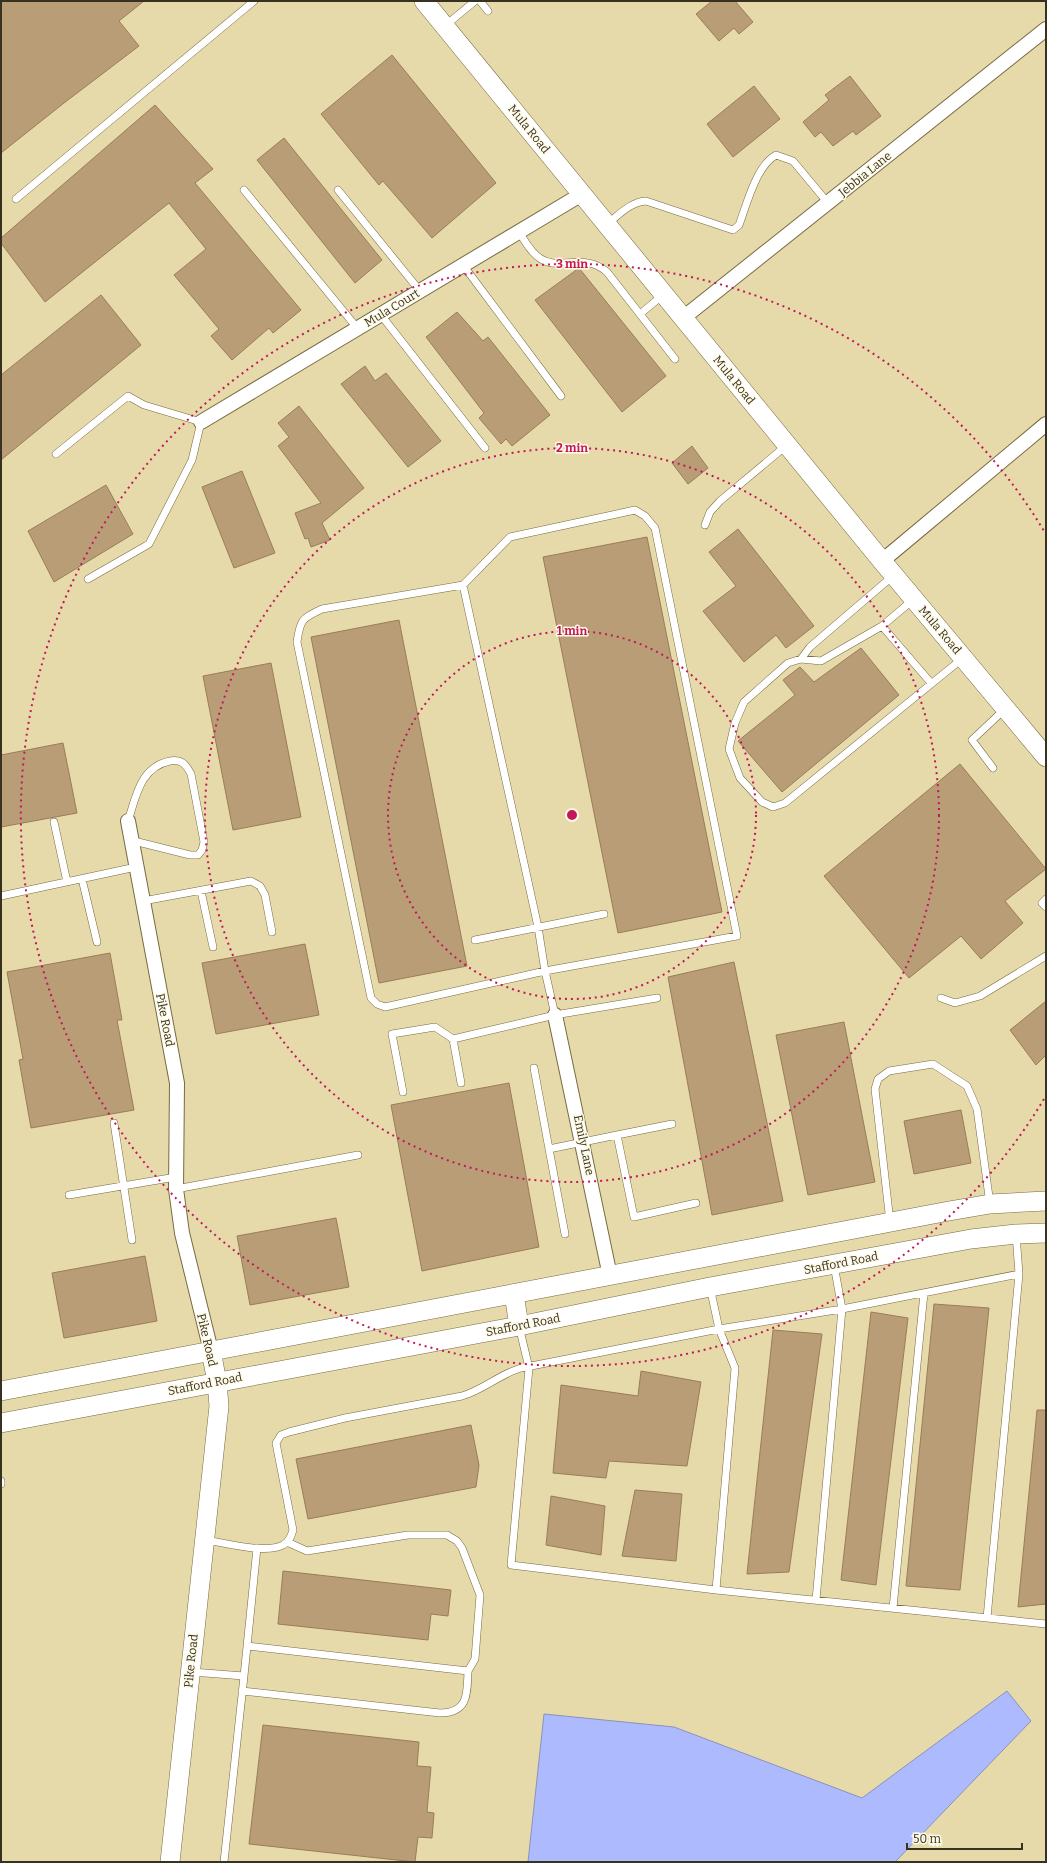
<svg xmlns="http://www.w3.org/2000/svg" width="1047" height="1863" viewBox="0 0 1047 1863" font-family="Bitter,serif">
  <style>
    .water { fill: #adbbfe; stroke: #8a92bb }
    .building { fill: #b99d76; stroke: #997d57 }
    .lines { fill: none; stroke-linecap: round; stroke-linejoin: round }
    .lane-casing { stroke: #776b40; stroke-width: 8 }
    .street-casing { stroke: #776b40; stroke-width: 16 }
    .secondary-casing { stroke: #776b40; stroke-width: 20 }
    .lane { stroke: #fff; stroke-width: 7 }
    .street { stroke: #fff; stroke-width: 14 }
    .secondary { stroke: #fff; stroke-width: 19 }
    .ring { fill: none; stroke: #c2185b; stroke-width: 2; stroke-dasharray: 2 4 }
    .labels { text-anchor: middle; stroke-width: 3; stroke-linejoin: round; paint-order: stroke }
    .street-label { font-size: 12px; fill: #37321f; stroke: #fffae7 }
    .centre { fill: #c2185b; stroke: #fffae7; stroke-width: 2 }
    .ring-label { font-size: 12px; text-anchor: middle; font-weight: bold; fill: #c2185b; stroke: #fffae7; stroke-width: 3; stroke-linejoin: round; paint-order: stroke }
  </style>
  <rect width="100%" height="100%" fill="#e6d9aa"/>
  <path class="water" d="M1007,1691L1031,1721L895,1862H528L544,1714L674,1727L862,1798Z"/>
  <path class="building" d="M1,1H144L119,21L139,46L64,103L1,153Z
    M712,1H735L753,22L739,34L734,28L719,41L696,14Z
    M392,55L496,183L432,238L383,181L379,185L321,114Z
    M850,76L881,116L856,135L853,131L833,146L821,132L815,137L803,122L829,100L825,95Z
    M754,86L780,119L733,157L707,124Z
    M155,105L213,169L195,183L301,310L273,333L269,328L232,360L211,336L219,329L174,275L206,249L169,203L45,302L1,243V238Z
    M284,138L382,260L355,283L257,160Z
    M579,268L666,376L622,412L535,300Z
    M101,295L141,345L1,460V375Z
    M457,312L483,341L488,337L550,415L512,446L506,439L501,444L479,418L484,413L426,337Z
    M365,366L375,381L386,373L441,441L408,467L341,384Z
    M299,406L364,488L322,523L330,540L311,547L308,538L305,539L295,513L321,503L278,446L289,437L278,423Z
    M692,446L708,468L688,484L672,463Z
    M242,471L275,553L234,568L202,487Z
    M106,485L133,534L54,582L28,531Z
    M738,529L814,626L786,648L776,635L744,662L703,611L736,586L709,552Z
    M647,537L722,912L618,933L543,557Z
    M399,620L467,966L379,983L311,637Z
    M861,648L899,695L782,792L738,741L795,695L783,680L800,667L814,682Z
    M271,663L301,817L233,830L203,676Z
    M63,743L77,813L1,827V755Z
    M960,764L1046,869L1005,901L1023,923L981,959L961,936L909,978L824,876Z
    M305,944L319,1015L216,1034L202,963Z
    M110,953L122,1020H117L134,1110L31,1128L19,1060L23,1059L7,972Z
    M734,962L783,1201L712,1215L668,977Z
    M1046,1001V1055L1036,1065L1010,1030Z
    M844,1022L875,1182L808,1195L776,1035Z
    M509,1083L539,1247L422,1271L391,1105Z
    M961,1110L971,1163L914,1174L904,1121Z
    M336,1218L349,1287L250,1305L237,1236Z
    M145,1256L157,1321L64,1338L52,1273Z
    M934,1304L989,1308L960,1590L906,1586Z
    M871,1312L908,1318L876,1585L841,1580Z
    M773,1330L822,1334L789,1572L747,1574Z
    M641,1371L701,1382L687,1466L609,1461L606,1478L553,1473L561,1385L638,1396Z
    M1037,1410H1046V1604L1018,1607Z
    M471,1425L479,1465L476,1487L308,1519L296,1459Z
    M635,1490L682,1494L676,1561L622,1556Z
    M551,1496L605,1506L601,1555L546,1545Z
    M283,1571L451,1590L448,1616L431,1614L428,1640L278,1624Z
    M263,1725L419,1742L417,1766L431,1767L427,1812L434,1813L432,1838L418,1837L415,1862L249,1844Z"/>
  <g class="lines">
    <defs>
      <path id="lane" d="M480,1L488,11
        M446,25L475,1
        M244,190L358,329
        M338,190L420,291
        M16,199L254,1
        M607,224C619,215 630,202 646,201L733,230L739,225C747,204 756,166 776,155L793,161L828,203
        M519,232C525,241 531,253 541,259C560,271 584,252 607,272L675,359
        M463,265L561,396
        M640,314L663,295
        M381,315L485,448
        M56,454L128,396L144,405L201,422L192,460L149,544L88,579
        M635,510L645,516L655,528L737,936L545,971L385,1007L377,1004L371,998L297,642C300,620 302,618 322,609L463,585L510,537Z
        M705,525L710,512L720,501L787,445
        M463,585L538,927L545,971L555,1015
        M914,599L882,626L821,661L801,659L788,663L744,702L735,723L729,749L740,778L762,802L773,807L785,803L963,658
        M882,626L931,683
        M801,659L810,647L894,575
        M993,768L972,740L1005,709
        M128,821C136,797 140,767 170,761C181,759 186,764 191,774L204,842L202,850L198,855H190L130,840
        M54,822L67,882
        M82,879L97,942
        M201,891L213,947
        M1,896L136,867
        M1046,899L1042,903L1046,907
        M143,901L251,881L260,886L265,895L272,932
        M475,940L604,914
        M941,998L955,1003L980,996L1046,956
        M453,1039L461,1083
        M534,1068L549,1149L617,1135L634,1217L696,1203
        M403,1092L392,1034L435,1027L453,1039L555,1015L657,998
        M114,1123L132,1240
        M617,1135L672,1124
        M549,1149L565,1234
        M176,1189L358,1155
        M69,1195L176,1177
        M890,1222L875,1089L878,1079L889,1071L933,1064L967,1086L977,1109L990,1204
        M710,1287L719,1329L735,1368L716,1590L1046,1624
        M519,1326L529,1368L511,1565L716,1590
        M1,1481V1484
        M206,1540C224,1543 266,1554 283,1545C289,1542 291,1537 293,1530L276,1443L281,1435L289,1432L345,1418L462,1396C483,1390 500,1374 521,1368L719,1329L842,1309L834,1265
        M287,1542L307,1551L408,1535H447L457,1541L462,1548L480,1595L475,1659L468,1671
        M816,1600L842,1309L1019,1274L1016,1234
        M893,1608L924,1293
        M987,1618L1019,1274
        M192,1672L244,1676L257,1548
        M242,1691L440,1713C469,1713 467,1693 468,1671L247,1646
        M224,1862L244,1676"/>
      <path id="street" d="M683,318L1046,29
        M201,422L582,194
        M882,561L1046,424
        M128,821L177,1083L176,1189L182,1233L211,1351
        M555,1015L610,1276"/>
      <path id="secondary" d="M424,1L882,561L1046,757
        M514,1294L519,1326
        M1,1391L949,1211L990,1204L1046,1201
        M1,1423L519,1326L710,1287L971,1239L1016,1234L1046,1233
        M170,1862L219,1406L217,1382L211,1351"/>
    </defs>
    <use href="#lane" class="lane-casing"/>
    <use href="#street" class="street-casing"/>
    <use href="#secondary" class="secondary-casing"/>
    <use href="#lane" class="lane"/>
    <use href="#street" class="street"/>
    <use href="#secondary" class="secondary"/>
  </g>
  <g class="ring">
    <circle cx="572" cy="815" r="184"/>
    <circle cx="572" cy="815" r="367"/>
    <path d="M1044 1099A551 551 0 1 1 1044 531"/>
  </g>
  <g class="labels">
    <g class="street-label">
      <text transform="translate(529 129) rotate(51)" y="4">Mula Road</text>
      <text transform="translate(865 174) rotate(-39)" y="4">Jebbia Lane</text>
      <text transform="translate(392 308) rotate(-31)" y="4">Mula Court</text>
      <text transform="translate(734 380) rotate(51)" y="4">Mula Road</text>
      <text transform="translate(940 630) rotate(50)" y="4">Mula Road</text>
      <text transform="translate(165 1020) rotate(79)" y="4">Pike Road</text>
      <text transform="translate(584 1145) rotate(78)" y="4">Emily Lane</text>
      <text transform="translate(841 1263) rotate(-11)" y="4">Stafford Road</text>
      <text transform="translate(523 1325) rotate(-11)" y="4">Stafford Road</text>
      <text transform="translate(207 1340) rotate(77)" y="4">Pike Road</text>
      <text transform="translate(205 1384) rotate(-11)" y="4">Stafford Road</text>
      <text transform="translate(191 1661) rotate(-84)" y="4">Pike Road</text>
    </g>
  </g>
  <circle cx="572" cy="815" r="6" class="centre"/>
  <g class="ring-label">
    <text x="572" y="268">3 min</text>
    <text x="572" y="452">2 min</text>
    <text x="572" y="635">1 min</text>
  </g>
  <rect width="1047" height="1863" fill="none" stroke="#37321f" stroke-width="4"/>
  <path d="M907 1843v6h115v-6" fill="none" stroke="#37321f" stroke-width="2"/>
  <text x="913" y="1843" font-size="12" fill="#37321f" stroke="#fffae7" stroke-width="3" paint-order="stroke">50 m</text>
</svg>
